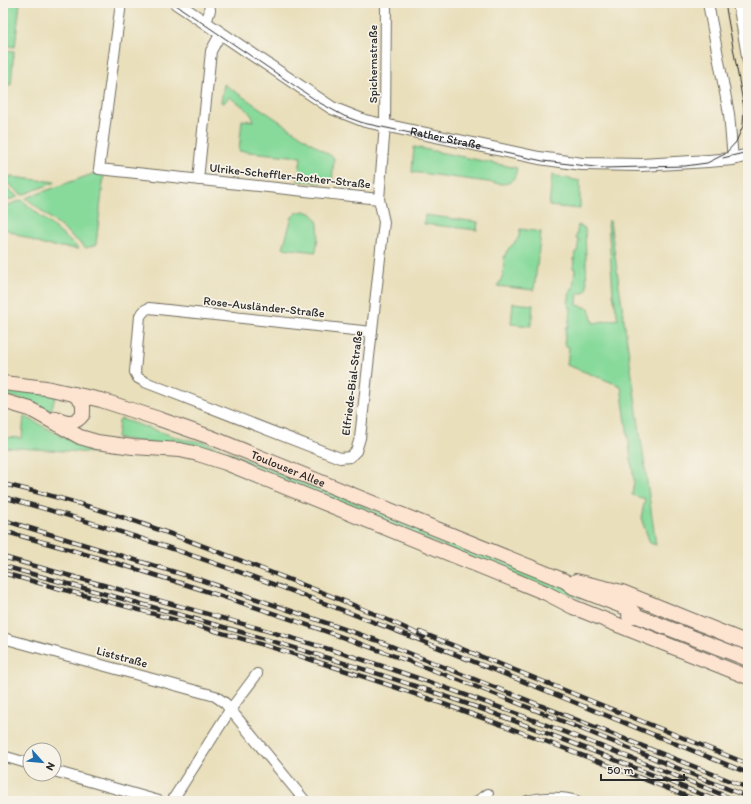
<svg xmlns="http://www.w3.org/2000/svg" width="751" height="804" viewBox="0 0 751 804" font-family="Itim,sans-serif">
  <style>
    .green { fill: #88da9b; stroke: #5a8263 }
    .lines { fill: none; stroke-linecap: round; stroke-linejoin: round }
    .minor-casing { stroke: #6e6a5d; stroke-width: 12 }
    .tertiary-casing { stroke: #6e6a5d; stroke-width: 14 }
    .secondary-casing { stroke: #6e6a5d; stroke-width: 16 }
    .minor { stroke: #fff; stroke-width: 10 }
    .tertiary { stroke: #fff; stroke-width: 12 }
    .secondary { stroke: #fde4d1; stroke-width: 14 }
    .tram { stroke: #2b2b2b; stroke-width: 1 }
    .rail-casing { stroke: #2b2b2b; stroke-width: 4.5 }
    .rail { stroke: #f7f3e8; stroke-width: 3; stroke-dasharray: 9; stroke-linecap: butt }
    .labels { text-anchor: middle; stroke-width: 3.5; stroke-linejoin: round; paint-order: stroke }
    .street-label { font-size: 12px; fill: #2b2b2b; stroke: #f7f3e8 }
  </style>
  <rect width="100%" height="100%" fill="#f7f3e8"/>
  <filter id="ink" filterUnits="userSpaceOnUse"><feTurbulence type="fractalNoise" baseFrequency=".025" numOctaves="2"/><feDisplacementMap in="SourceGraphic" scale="8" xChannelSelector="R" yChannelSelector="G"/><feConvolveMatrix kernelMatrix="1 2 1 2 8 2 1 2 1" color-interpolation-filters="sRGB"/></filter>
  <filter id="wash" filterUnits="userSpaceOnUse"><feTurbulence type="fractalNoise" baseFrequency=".012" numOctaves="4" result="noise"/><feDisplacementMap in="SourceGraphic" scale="16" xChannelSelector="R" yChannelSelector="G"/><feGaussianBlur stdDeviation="0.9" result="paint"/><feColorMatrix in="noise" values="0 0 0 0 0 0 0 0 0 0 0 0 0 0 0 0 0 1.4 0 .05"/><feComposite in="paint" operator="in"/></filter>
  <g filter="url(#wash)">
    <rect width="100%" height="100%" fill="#e9dfbb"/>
    <path class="green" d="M5,3H20L15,47L3,45Z
      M3,50L14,51L11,85L3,84Z
      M224,84L334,158L332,183L298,181L301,157L239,151L242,120L254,121C250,109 239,104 229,97L223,104L221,102Z
      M414,147L517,168C515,178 513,183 503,184L412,172Z
      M98,172L104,174L96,245L86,248L26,198Z
      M552,175L580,181V209L549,206Z
      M3,176L56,182L22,195L3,179Z
      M3,185L18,197L3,202Z
      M22,200L79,249L43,245L3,228V207Z
      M304,211C325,215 317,237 316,252L283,248L292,217L296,213Z
      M425,215L478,222L477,230L424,224Z
      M608,221H610L656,545L650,543L641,518L645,499L632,495L634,481L621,386L567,365L569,347L564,345L566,327H568L571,307H568L570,289H573L575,269L573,268L575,252H577L579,239H576L578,225L585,228L587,289L584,293H578L577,305L589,308L593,323L618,319L613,294Z
      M520,229L541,232L534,290L497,286C508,272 500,265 506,253C511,242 519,245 520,229Z
      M513,303L533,305L531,326L511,324Z
      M3,386L56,394L51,411L26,400L3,395Z
      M24,416L65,438L111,454L3,447V437L22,438Z
      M121,419L182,439L204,442L579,591L590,601L548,589L212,453L117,438L119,421Z"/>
  </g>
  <g filter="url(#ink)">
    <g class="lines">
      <defs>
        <path id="minor" d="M121,3L99,169L379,199
          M708,3L729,114L733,159
          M738,3L748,62
          M206,23L210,10L209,3
          M198,180L211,51L221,33
          M372,332L149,308L145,310L140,316L135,372L138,378L145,382L340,458L350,457L356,451L360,438L384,222L379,199L385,125L386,3
          M3,638L215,696L225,703L305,801
          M3,756L30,764
          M54,771L159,801
          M172,801L230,710L257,674
          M478,801L488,794
          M527,801C544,797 559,796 577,801"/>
        <g id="tertiary">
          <path id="s1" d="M176,3L332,108L365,121L539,158L582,164L642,165L708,161L733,159L748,155"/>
        </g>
        <g id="secondary">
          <path id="s2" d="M3,383L46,388L101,400L159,419L210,437L565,581L573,587L632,610L637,616"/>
          <path d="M3,401L30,409L80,437L97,442L133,447L180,450L198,454L226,463L546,593L573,607L748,677"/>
          <path d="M56,418C67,423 75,425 83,414V403L74,394"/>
          <path d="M576,581L622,592L748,643"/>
          <path d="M629,616H637L748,659"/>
        </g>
      </defs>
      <use href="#minor" class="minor-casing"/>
      <use href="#tertiary" class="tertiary-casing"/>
      <use href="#secondary" class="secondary-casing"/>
      <use href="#minor" class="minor"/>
      <use href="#tertiary" class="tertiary"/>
      <use href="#secondary" class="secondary"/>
      <path class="tram" d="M173,3L320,103L344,116L363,123L543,161L604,168L685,166L707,163L725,154L736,142L743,126L744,108L725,3
        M723,158L748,152"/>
      <defs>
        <path id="rail" d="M3,484C90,503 174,534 257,567C313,589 370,610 424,637
          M3,497C259,567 502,674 748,773
          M3,520L201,580L376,640L748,788
          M3,531C144,569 282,614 419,665C530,706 639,753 748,797
          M3,557C125,592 249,623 370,662C495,703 617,752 738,801
          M3,566C144,605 286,642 424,689C523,722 620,762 718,801
          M3,573C106,602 210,627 312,660C443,701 571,750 699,801
          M420,632L748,764"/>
      </defs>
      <use href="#rail" class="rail-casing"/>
      <use href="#rail" class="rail"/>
    </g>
  </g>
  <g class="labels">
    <g class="street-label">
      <text transform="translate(373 64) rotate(-90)" y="4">Spichernstraße</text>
      <text dy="4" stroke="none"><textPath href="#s1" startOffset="306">Rather Straße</textPath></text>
      <text transform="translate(290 176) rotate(6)" y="4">Ulrike-Scheffler-Rother-Straße</text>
      <text transform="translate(264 307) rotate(6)" y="4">Rose-Ausländer-Straße</text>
      <text transform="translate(352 383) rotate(-83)" y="4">Elfriede-Bial-Straße</text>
      <text dy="4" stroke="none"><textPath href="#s2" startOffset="299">Toulouser Allee</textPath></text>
      <text transform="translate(122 657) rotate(15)" y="4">Liststraße</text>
    </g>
  </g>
  <rect width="751" height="804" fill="none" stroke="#f7f3e8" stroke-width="16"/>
  <g transform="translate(42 762) rotate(117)"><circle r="19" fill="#f7f3e8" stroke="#a5a39c"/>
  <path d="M0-3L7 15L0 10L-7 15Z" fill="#1f6fb2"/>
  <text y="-6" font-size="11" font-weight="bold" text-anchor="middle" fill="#2b2b2b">N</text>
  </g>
  <path d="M601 774v6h83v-6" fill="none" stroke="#2b2b2b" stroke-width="2"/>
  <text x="607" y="774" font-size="12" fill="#2b2b2b" stroke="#f7f3e8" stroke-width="3" paint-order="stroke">50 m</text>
</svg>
